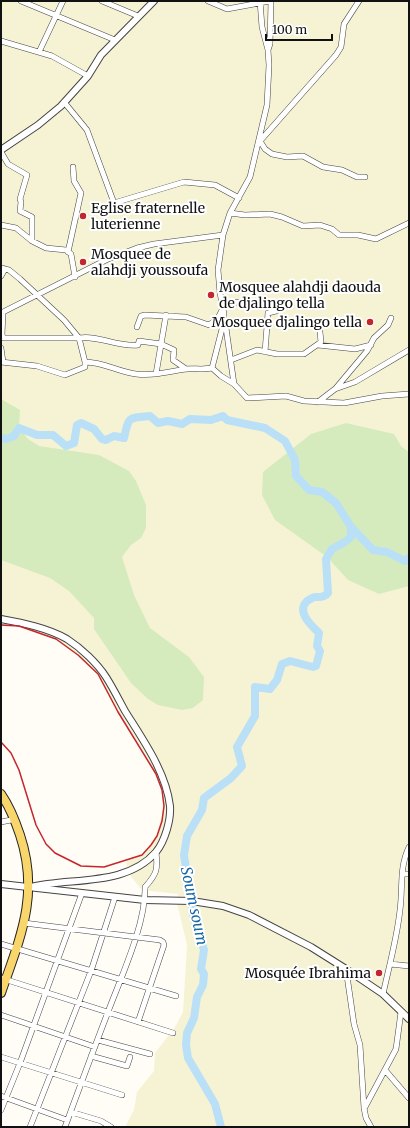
<svg xmlns="http://www.w3.org/2000/svg" width="410" height="1128" viewBox="0 0 410 1128" font-family="Merriweather,serif">
  <style>
    .farmland { fill: #f6f3d4 }
    .green { fill: #d5ebbd }
    .lines { fill: none; stroke-linecap: round; stroke-linejoin: round }
    .river { stroke: #b9e0f7; stroke-width: 8 }
    .minor-casing { stroke: #444; stroke-width: 6 }
    .tertiary-casing { stroke: #444; stroke-width: 8 }
    .primary-casing { stroke: #222; stroke-width: 10 }
    .minor { stroke: #fff; stroke-width: 5 }
    .tertiary { stroke: #fff; stroke-width: 6 }
    .primary { stroke: #f9d66b; stroke-width: 8 }
    .rail { stroke: #c4262e; stroke-width: 1.5 }
    .poi-dot { fill: #c4262e; stroke: #fff; stroke-width: 1.5 }
    .labels { text-anchor: middle; stroke-width: 4; stroke-linejoin: round; paint-order: stroke }
    .poi-label { font-size: 14px; fill: #111; stroke: #fff; text-anchor: start }
    .water-label { font-size: 15px; font-style: italic; fill: #1768a6; stroke: #fff }
  </style>
  <rect width="100%" height="100%" fill="#fffdf5"/>
  <path class="farmland" d="M1,1H409V1127H125L134,1110L137,1092L154,1071L155,1053L175,1027L183,1012L187,945L177,903L178,894L142,890L128,873L126,860L142,855L157,836L164,806L162,789L144,752L118,712L98,674L78,655L56,639L19,626L1,625Z"/>
  <path class="green" d="M1,399L20,410L19,428L28,439L39,446L99,455L129,471L136,481L146,505V528L141,538L131,545L122,557L134,595L150,628L189,657L204,677L203,700L193,708L182,710L158,705L148,699L131,683L94,629V618L69,591L50,578L1,560Z
    M346,423L394,434L401,446L409,452V586L379,594L348,580L327,557L275,520L262,495L263,472L311,434Z"/>
  <g class="lines">
    <path class="river" d="M1,438L6,439L14,436L19,428L37,435H53L66,446L74,443L77,425L81,423L94,429L102,439L106,440L114,436L124,438C129,416 128,418 150,416L158,423L168,421L182,424L190,419L211,420L223,416L227,420L265,428L285,441L295,460L296,476L309,490L322,492L336,503L351,527L373,550L387,552L405,561L409,558
      M221,1127L215,1104L188,1058L186,1045L187,1033L194,1018L197,997L203,985L204,974L201,969L204,950L193,915L184,855L187,836L202,810L204,798L231,778L242,766L237,747L255,716V687L270,689L277,680L282,664L290,661L313,667L316,666L320,651L317,646L319,633C311,625 296,612 307,601C309,600 313,597 315,597C319,597 324,598 328,593L326,559L332,549L345,542L351,537V527"/>
    <defs>
      <path id="minor" d="M21,1L115,40
        M102,1L138,16
        M208,1L227,9L270,1
        M359,1L344,24L341,47L336,55L260,141L265,149L272,154L287,157L303,156L323,167L342,170L357,177H365
        M1,41L52,56L88,76
        M268,50L270,44L271,1
        M39,52L63,1
        M64,102L87,130L114,203L184,182L215,185L239,198
        M1,152L8,164L27,175L20,199L21,202L20,211L32,217V241
        M230,213L245,215L270,214L282,217L303,226L320,225L332,229L339,235H358L376,239L409,223
        M1,225L16,228L32,241L46,248L66,250L71,254L75,277
        M68,252L81,193L74,181L73,167
        M1,268L9,270L20,279L64,320L79,338C99,335 117,347 138,345L139,341L161,344L174,350L173,360L186,369
        M1,276L5,269
        M222,302L275,303L276,311L268,313L265,352
        M1,313L106,260L137,248L154,244L223,235
        M225,321L234,384
        M137,327L141,316L145,315L186,317L209,325L218,318L223,308
        M2,334L3,338H79L85,362
        M2,335L3,312
        M318,345L355,349L371,345
        M1,348L3,362
        M231,360L257,350L277,354H304L321,342L320,332
        M1,362L37,366L65,375L85,367V362C104,362 118,372 136,374C152,376 169,372 185,369C194,368 203,370 212,368L222,329L224,314L220,293L218,270L223,235L230,213L250,177L267,105L269,65L268,50L262,27L260,1
        M212,368L221,376L234,384L247,398L286,396L304,401L344,403L382,396L409,394
        M156,374L166,315
        M336,388L367,351L374,338L388,325L391,318
        M318,402L335,389L355,382L409,350
        M1,822L11,820L14,816
        M402,874H409
        M24,923L160,940L163,942L164,945L138,1022
        M1,944L176,996
        M390,964L409,966
        M346,969L354,1024L360,1045L364,1108L366,1118L371,1127
        M1,978L173,1033
        M383,994C389,967 397,938 400,910C403,887 399,868 409,847
        M1,1015L95,1047
        M98,1040L150,1054
        M91,1056L127,1066L130,1057
        M1,1057L122,1095
        M385,1070L409,1098
        M1,1096L67,1120
        M365,1107L396,1049L401,1012
        M1,1110L20,1063L82,893
        M71,1112L101,1121L111,1127
        M30,1127L91,971L115,897
        M65,1127C79,1089 93,1051 108,1012C121,977 146,924 145,887C157,874 158,869 156,852"/>
      <path id="tertiary" d="M1,150L38,125L61,106L88,76L101,55L154,1
        M1,619C23,623 48,628 67,639C81,648 97,663 106,677C113,688 119,700 125,711C143,740 166,772 170,806C171,820 165,841 156,852C126,887 71,877 31,887
        M1,884L145,900L192,901L223,906L249,915L311,947L346,969L383,994L409,1019"/>
      <path id="primary" d="M1,794C10,807 15,820 20,835C40,895 20,938 1,993"/>
    </defs>
    <use href="#minor" class="minor-casing"/>
    <use href="#tertiary" class="tertiary-casing"/>
    <use href="#primary" class="primary-casing"/>
    <use href="#minor" class="minor"/>
    <use href="#tertiary" class="tertiary"/>
    <use href="#primary" class="primary"/>
    <path class="rail" d="M1,625L19,626L56,639L78,655L98,674L118,712L156,774L162,790L164,806L162,821L157,836L151,845L142,855L104,867L81,866L55,853L46,844L36,825L19,770L11,753L1,742"/>
  </g>
  <g class="poi-dot">
    <circle cx="83" cy="216" r="4"/>
    <circle cx="83" cy="262" r="4"/>
    <circle cx="211" cy="295" r="4"/>
    <circle cx="370" cy="322" r="4"/>
    <circle cx="379" cy="973" r="4"/>
  </g>
  <g class="labels">
    <g class="poi-label">
      <text x="91" y="213">Eglise fraternelle<tspan x="91" dy="16">luterienne</tspan></text>
      <text x="91" y="259">Mosquee de<tspan x="91" dy="16">alahdji youssoufa</tspan></text>
      <text x="219" y="292">Mosquee alahdji daouda<tspan x="219" dy="16">de djalingo tella</tspan></text>
      <text x="362" y="327" text-anchor="end">Mosquee djalingo tella</text>
      <text x="371" y="978" text-anchor="end">Mosquée Ibrahima</text>
    </g>
    <g class="water-label">
      <text transform="translate(194 906) rotate(78)" y="5">Soum soum</text>
    </g>
  </g>
  <rect width="410" height="1128" fill="none" stroke="#111111" stroke-width="4"/>
  <path d="M266 34v6h66v-6" fill="none" stroke="#111111" stroke-width="2"/>
  <text x="272" y="34" font-size="12" fill="#111111" stroke="#ffffff" stroke-width="3" paint-order="stroke">100 m</text>
</svg>
